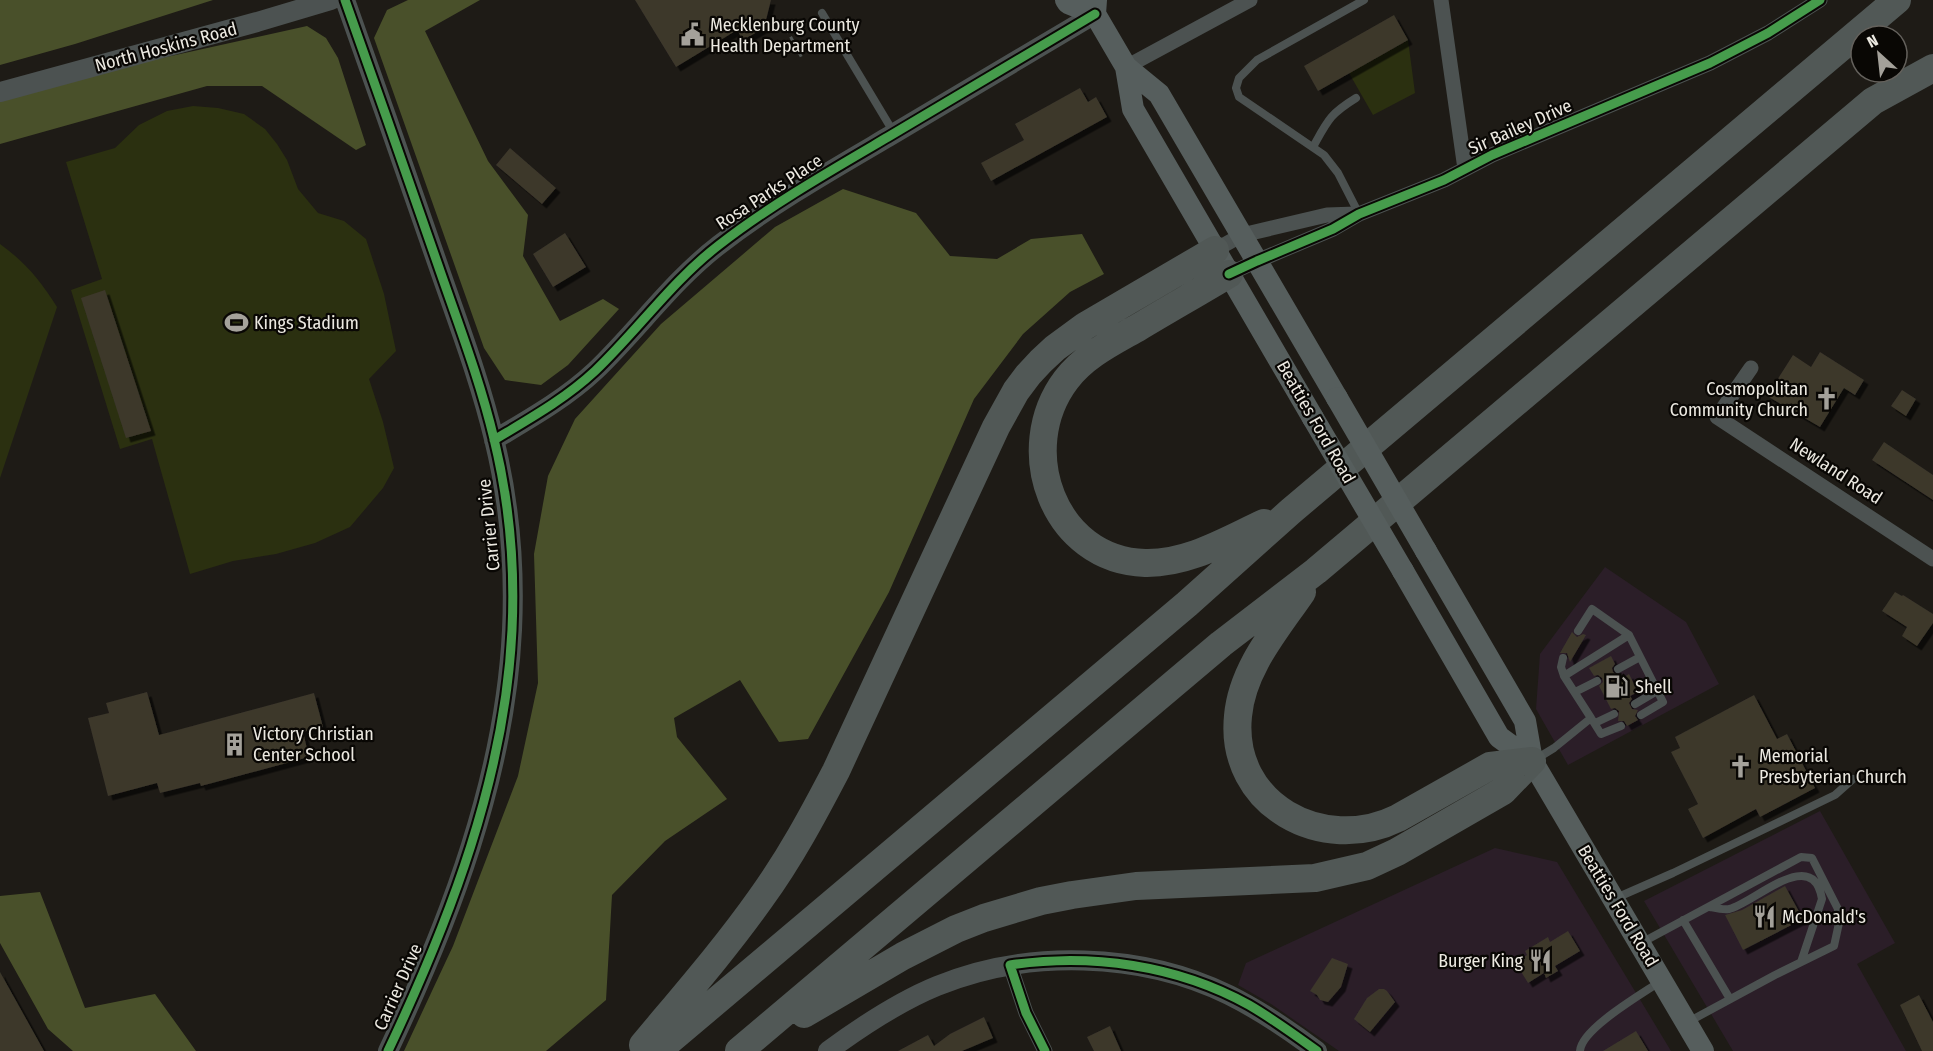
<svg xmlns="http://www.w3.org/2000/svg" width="1933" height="1051" viewBox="0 0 1933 1051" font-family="'Fira Sans Condensed',sans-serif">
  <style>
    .commercial { fill: #2b1e28 }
    .green { fill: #2b3010 }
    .forest { fill: #49502a }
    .building { fill: #3c372c; filter: url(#shadow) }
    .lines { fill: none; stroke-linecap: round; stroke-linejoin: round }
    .path { stroke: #4f5351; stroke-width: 3; stroke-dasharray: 4.5 4.5; stroke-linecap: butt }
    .service { stroke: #4c5251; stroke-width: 8 }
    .minor { stroke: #4c5251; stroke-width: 15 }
    .tertiary { stroke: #4c5251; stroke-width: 20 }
    .secondary { stroke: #565e5d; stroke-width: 22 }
    .motorway { stroke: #515856; stroke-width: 28 }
    .secondary-bridge { stroke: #565e5d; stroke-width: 22 }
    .cycleway-casing { stroke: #090704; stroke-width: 13 }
    .cycleway { stroke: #469c4c; stroke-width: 9 }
    .labels { text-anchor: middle; stroke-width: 4.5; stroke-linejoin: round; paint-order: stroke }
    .poi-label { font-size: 18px; fill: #ece9e1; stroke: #090704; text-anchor: start }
    .street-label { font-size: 18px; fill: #ece9e1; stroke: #090704 }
  </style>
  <defs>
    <filter id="shadow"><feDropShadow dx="4.5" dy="4.5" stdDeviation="0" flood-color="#0009"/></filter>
  </defs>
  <rect width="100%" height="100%" fill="#1e1b16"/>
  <path class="commercial" d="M1605,567L1686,622L1719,684L1568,765L1536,709L1540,654Z
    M1820,811L1895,943L1857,964L1906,1051H1733L1644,901Z
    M1495,848L1557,862L1671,1051H1339L1271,1004L1238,985L1246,963Z"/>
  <path class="green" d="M1408,40L1415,93L1373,115L1349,73Z
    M193,106L218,108L244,114L265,129L277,144L287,160L298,189L318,213L344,221L366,239L384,294L396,351L369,379L383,422L394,468L383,488L350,527L315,543L276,554L233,561L190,574L152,439L120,449L71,290L102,279L66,162L115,148L139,125L167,111Z
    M0,244C25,262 41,281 57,307L0,478Z"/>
  <path class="forest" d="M0,0H213L75,44L0,65Z
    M408,0H480L425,31L488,161L528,215L523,256L560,321L603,299L619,309L568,365L541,385L505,380L484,348L374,38L387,10Z
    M307,26L326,38L338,58L366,145L356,150L262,86H207L0,144V100L112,69Z
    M843,189L916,213L950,256L997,259L1031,239L1082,234L1104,274L1070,292L1023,334L974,399L889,592L808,739L779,742L740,680L674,718L677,737L727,799L665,841L612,895L606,1000L546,1051H404L453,946L518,776L538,683L534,554L548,476L575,419L661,324L775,227Z
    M40,892L85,1008L155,994L196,1051H73L48,1029L0,943V896Z"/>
  <path class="building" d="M635,0H771L764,28L743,40L737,30L676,67Z
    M1394,15L1408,40L1318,91L1304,66Z
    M1080,88L1088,102L1096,97L1107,117L991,181L981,163L1024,140L1015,124Z
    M510,148L556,188L542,204L496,165Z
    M565,233L586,267L553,287L533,254Z
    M105,290L151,431L126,438L81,298Z
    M1820,352L1864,380L1855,395L1844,388L1820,427L1767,396L1793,355L1811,367Z
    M1902,390L1916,399L1906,416L1891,406Z
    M1884,442L1933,475V500L1872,460Z
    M1895,592L1902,596L1903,595L1933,614V623L1917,646L1902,636L1907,627L1882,611Z
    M1572,632L1577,637L1583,634L1586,635L1570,662L1567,653H1560Z
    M1611,656L1615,664L1612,668L1613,672L1617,675L1621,674L1623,678L1629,674L1638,692L1630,696L1632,699L1629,703L1632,709L1638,710L1635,716L1638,720L1627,726L1624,721H1618L1619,711L1615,708L1611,709L1599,686L1603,682L1602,678L1598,675L1594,676L1589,668Z
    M147,692L159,735L314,693L323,727L303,732L309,757L201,786L200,783L160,793L157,783L108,796L88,718L109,713L106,703Z
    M1754,695L1777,739L1787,734L1815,788L1760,817L1756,809L1703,838L1688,809L1698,804L1671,752L1680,748L1675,737Z
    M1785,886L1803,919L1743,950L1725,915L1742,910Z
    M1568,931L1580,951L1555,966L1558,971L1546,978L1544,973L1528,983L1515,962L1527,955L1525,951L1548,937L1550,942Z
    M1332,958L1348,964L1341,987L1328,1002L1320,1000L1317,995L1310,991Z
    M0,972L44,1051H0Z
    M1379,989H1384L1387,991L1395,1002L1370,1032L1354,1019L1367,998Z
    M1919,995L1933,1022V1051H1922L1900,1005Z
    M984,1017L993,1038L962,1051H898L928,1035L934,1046L950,1034Z
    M1110,1026L1121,1051H1094L1087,1037Z
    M1636,1031L1648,1051H1603Z"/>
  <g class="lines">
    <path class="path" d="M782,21L802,58"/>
    <path class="service" d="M822,13L894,133
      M1313,147C1328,120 1330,114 1356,98
      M1359,214L1338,173L1324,155L1239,97L1236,88L1239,78L1257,60L1364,0
      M1578,631L1592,609L1629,635
      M1563,658L1561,667L1564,676
      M1618,669L1640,657
      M1575,692L1597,681
      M1635,704L1657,691
      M1591,718L1601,734L1621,726
      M1595,723L1614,714
      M1536,759L1554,748L1591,718L1564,676L1629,635L1663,702L1641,715
      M1616,898L1673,873L1835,795L1853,779
      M1710,907C1715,908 1723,910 1729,909C1753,904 1813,844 1822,899L1801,962
      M1683,920L1730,999
      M1641,943L1801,857L1812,858L1838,909L1839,923L1834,946L1775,975L1688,1022
      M1580,1051C1581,1029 1642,994 1661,981"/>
    <path class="minor" d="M1441,0L1465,169
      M1126,67L1250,0
      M1215,250L1242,235L1327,215L1356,214
      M1229,274L1257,261L1333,229L1359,214L1444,180L1492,155L1710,63L1768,33L1820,0
      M1751,368L1717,417L1933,559
      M1010,965L1026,1013L1045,1051"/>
    <path class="tertiary" d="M345,0C376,88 408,177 438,265C458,323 480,380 494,439C509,500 515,567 512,630C505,777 450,920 388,1051
      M0,92L257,22L331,0
      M494,440C529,419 565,399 595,371C638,330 672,281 719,245C772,204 830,171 888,137C957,96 1026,55 1095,14
      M828,1051C862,1026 898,1002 937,986C1027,949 1141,952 1229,995C1261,1011 1289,1030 1317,1051"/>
    <path class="secondary" d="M1066,0L1068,3L1095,14
      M1096,0L1095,14L1126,67L1159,94L1337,398
      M1126,67L1133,109L1313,418
      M1426,551L1525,721L1532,761L1703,1051
      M1403,571L1499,737L1532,761"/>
    <path class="motorway" d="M1229,274C1199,292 1169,309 1139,327C1113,342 1085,355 1066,380C1014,449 1053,560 1145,563C1188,564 1227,540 1264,523
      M1302,592C1276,630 1242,669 1238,716C1229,805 1323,855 1398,818L1490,766L1532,761
      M804,1014L903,956L956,929L984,918L1041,901L1072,895L1136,886L1315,878L1367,866L1397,852L1503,791L1532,761
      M643,1045C683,997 725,949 761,898C790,858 813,815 836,771L996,427L1016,391L1028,375L1041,361L1055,348L1085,326L1215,250
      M657,1051L1187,604L1291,511L1897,0
      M739,1051L1221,644L1316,571L1873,101L1933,68"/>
    <path class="secondary-bridge" d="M1337,398L1426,551
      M1313,418L1403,571"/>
    <defs>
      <path id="cycleway" d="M345,0C376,88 408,177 438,265C458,323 480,380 494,439C509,500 515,567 512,630C505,777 450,920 388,1051
        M1229,274L1257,261L1333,229L1359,214L1444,180L1492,155L1710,63L1768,33L1820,0
        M494,440C529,419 565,399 595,371C638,330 672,281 719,245C772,204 830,171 888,137C957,96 1026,55 1095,14
        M1045,1051L1026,1013L1010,965C1091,953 1177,965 1249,1005C1273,1019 1295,1035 1317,1051"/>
    </defs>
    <use href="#cycleway" class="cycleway-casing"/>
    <use href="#cycleway" class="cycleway"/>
  </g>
  <defs>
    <symbol id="civic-bare" viewBox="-9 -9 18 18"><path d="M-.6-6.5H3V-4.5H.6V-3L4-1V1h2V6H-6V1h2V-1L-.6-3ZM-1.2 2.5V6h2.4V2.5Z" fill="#a4a19a" stroke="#090704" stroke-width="2.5" paint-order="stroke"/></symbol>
    <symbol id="stadium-bare" viewBox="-9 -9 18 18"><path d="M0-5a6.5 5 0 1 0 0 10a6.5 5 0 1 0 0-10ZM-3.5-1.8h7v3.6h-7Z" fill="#a4a19a" stroke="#090704" stroke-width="2.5" paint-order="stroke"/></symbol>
    <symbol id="church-bare" viewBox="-9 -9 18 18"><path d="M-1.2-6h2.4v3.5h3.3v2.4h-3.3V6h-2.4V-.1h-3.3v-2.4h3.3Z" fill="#a4a19a" stroke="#090704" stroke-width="2.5" paint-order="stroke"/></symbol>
    <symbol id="fuel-bare" viewBox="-9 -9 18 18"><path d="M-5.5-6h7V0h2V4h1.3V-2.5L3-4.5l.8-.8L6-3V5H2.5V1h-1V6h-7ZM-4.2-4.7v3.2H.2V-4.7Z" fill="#a4a19a" stroke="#090704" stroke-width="2.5" paint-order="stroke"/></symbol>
    <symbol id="building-bare" viewBox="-9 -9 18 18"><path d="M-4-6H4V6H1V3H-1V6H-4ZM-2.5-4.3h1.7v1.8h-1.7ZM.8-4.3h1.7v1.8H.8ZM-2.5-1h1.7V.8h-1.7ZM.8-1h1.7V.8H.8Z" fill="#a4a19a" stroke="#090704" stroke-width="2.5" paint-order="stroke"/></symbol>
    <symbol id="restaurant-bare" viewBox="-9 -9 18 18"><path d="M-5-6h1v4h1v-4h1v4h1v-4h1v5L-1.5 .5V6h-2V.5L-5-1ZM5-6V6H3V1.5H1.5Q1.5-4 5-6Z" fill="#a4a19a" stroke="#090704" stroke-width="2.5" paint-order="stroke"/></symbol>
  </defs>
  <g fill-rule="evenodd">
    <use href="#civic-bare" x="676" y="18" width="33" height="33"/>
    <use href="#stadium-bare" x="220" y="306" width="33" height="33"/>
    <use href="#church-bare" x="1810" y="382" width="33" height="33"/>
    <use href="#fuel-bare" x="1600" y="670" width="33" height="33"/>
    <use href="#building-bare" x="218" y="728" width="33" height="33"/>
    <use href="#church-bare" x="1724" y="750" width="33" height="33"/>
    <use href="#restaurant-bare" x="1748" y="900" width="33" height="33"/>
    <use href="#restaurant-bare" x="1524" y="944" width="33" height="33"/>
  </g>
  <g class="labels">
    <g class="poi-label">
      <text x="710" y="31">Mecklenburg County<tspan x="710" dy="21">Health Department</tspan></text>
      <text x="254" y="329">Kings Stadium</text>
      <text x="1808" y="395" text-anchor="end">Cosmopolitan<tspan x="1808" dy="21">Community Church</tspan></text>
      <text x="1635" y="693">Shell</text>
      <text x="253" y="740">Victory Christian<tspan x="253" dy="21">Center School</tspan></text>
      <text x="1759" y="762">Memorial<tspan x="1759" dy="21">Presbyterian Church</tspan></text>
      <text x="1782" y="923">McDonald's</text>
      <text x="1523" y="967" text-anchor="end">Burger King</text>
    </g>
    <g class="street-label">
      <text transform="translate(166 47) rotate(-15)" y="6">North Hoskins Road</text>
      <text transform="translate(1520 127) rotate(-24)" y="6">Sir Bailey Drive</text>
      <text transform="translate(769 192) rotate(-33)" y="6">Rosa Parks Place</text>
      <text transform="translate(1316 422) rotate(60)" y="6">Beatties Ford Road</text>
      <text transform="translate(1836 471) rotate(33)" y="6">Newland Road</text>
      <text transform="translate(489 525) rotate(-96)" y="6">Carrier Drive</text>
      <text transform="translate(1618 906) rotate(59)" y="6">Beatties Ford Road</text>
      <text transform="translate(398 987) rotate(-66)" y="6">Carrier Drive</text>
    </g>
  </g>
  <g transform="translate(1879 54) rotate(333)"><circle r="28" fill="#090704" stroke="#64615c" stroke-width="1.5"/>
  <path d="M0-4.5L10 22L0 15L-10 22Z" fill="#a4a19a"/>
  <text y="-9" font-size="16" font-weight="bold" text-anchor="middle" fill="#ece9e1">N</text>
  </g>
</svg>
